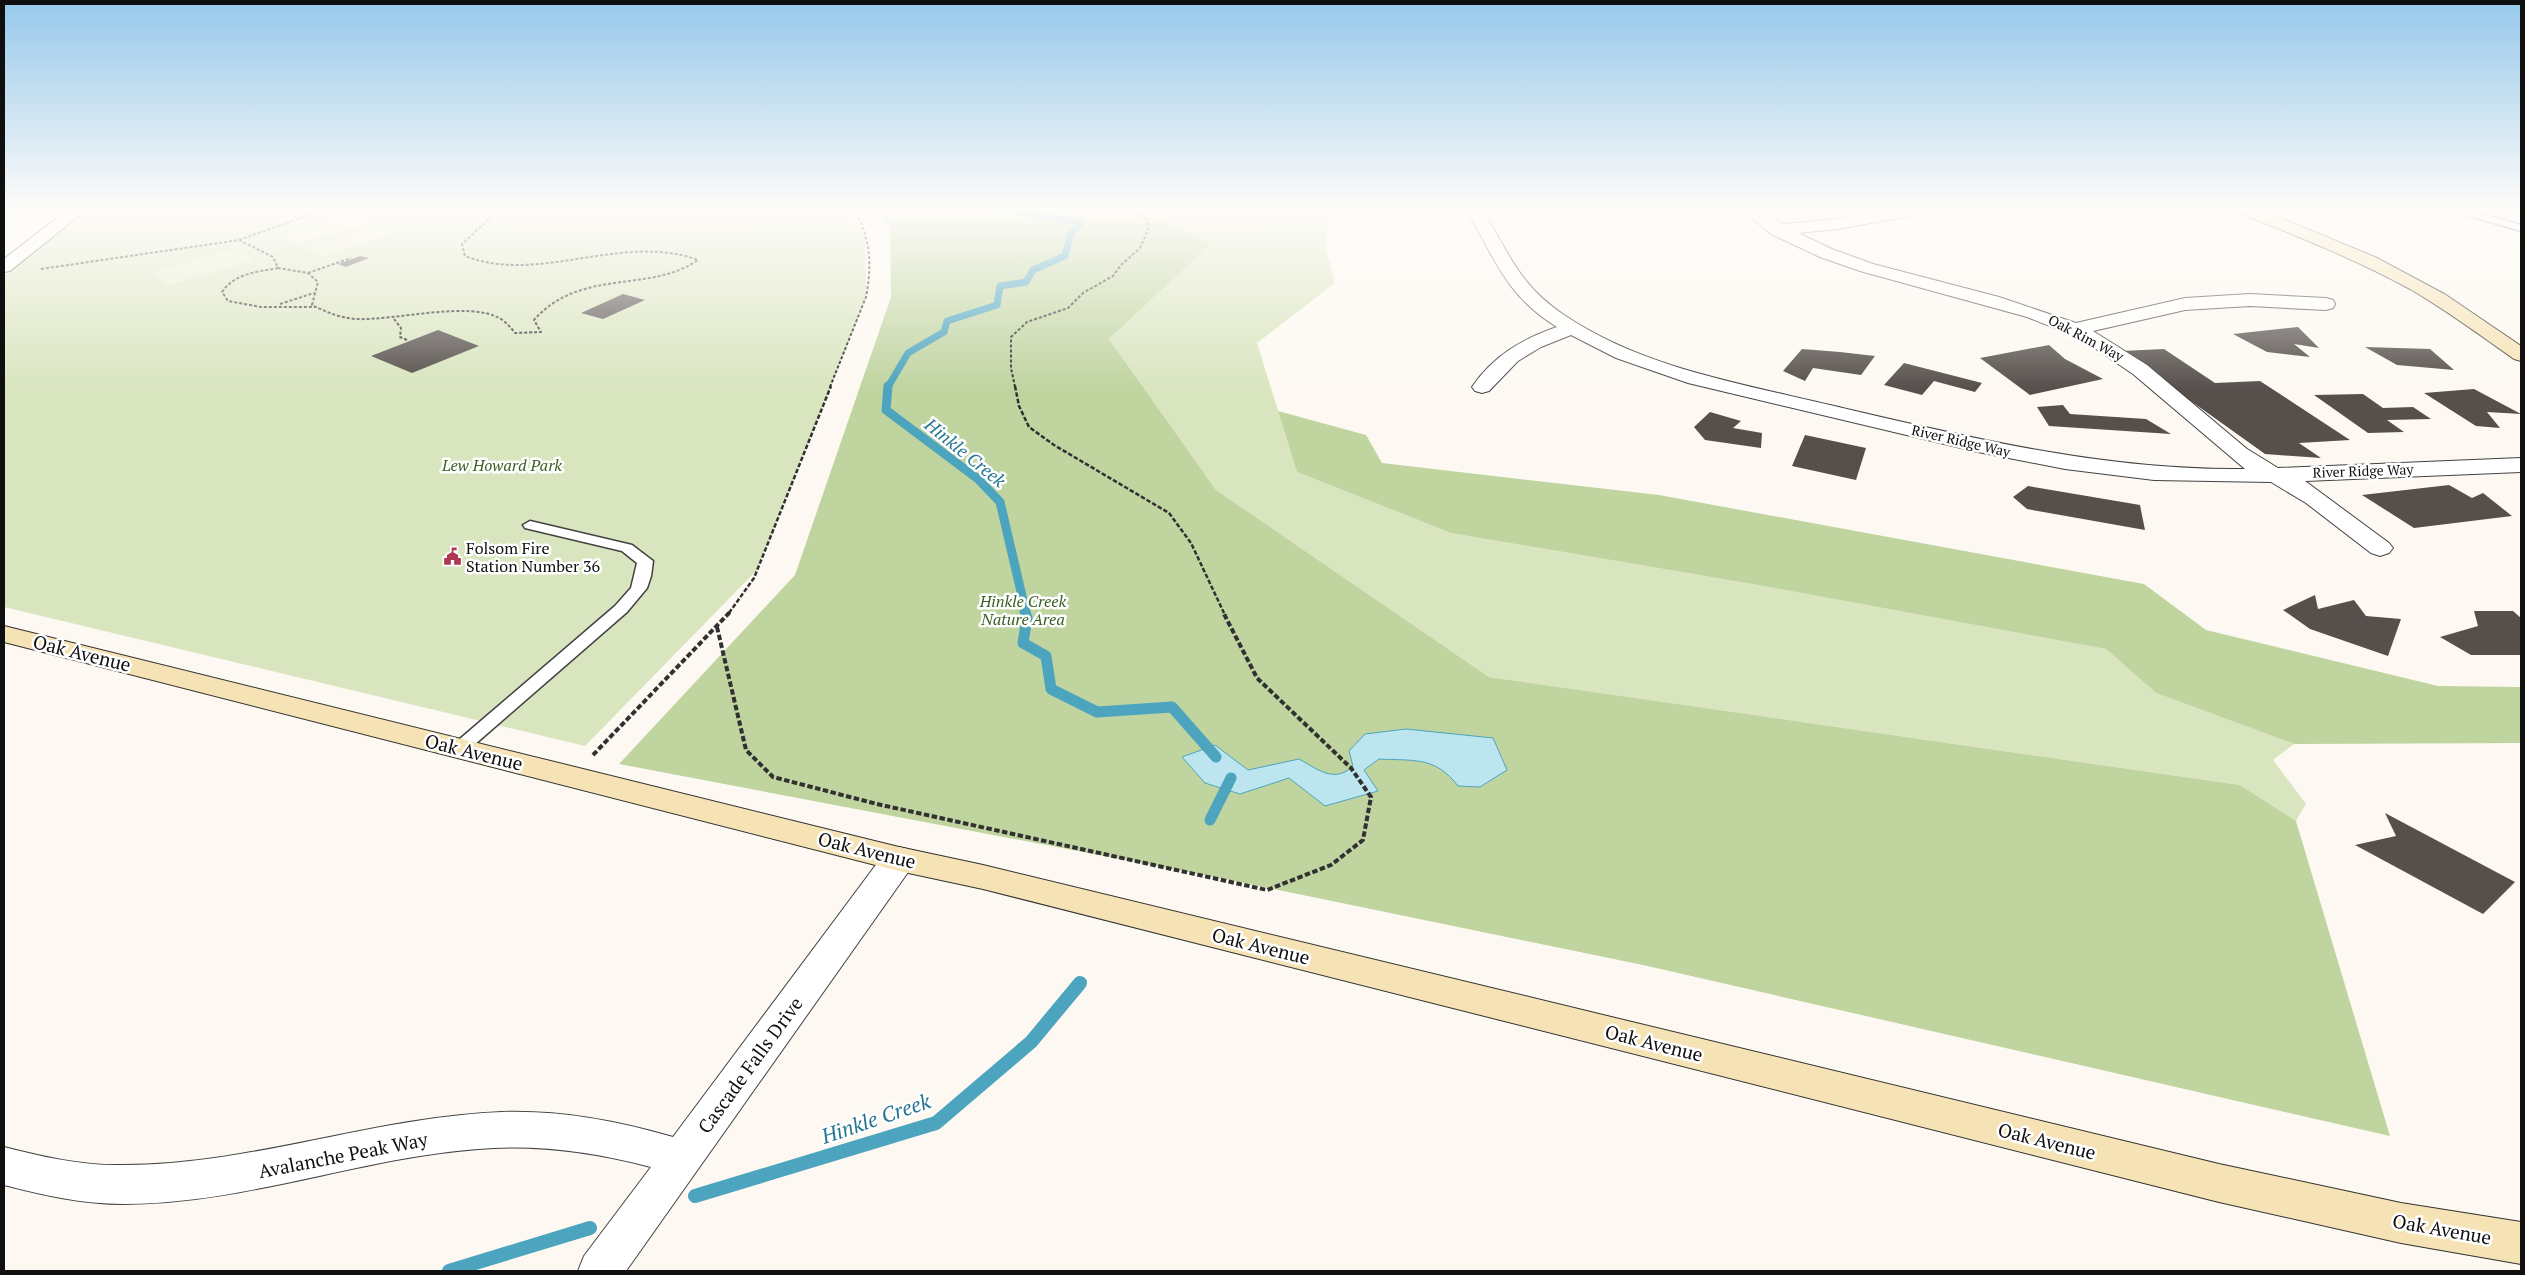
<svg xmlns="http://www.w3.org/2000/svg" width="2525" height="1275" viewBox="0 0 2525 1275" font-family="'PT Serif',serif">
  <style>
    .green { fill: #d9e5bf }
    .forest { fill: #c0d4a0 }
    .pitch { fill: #e8edd0 }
    .water { fill: #bce5ef; stroke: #4ca4be }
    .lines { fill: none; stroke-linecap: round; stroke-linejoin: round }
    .stream-far3 { stroke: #4ca4be; stroke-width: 7 }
    .stream-far2 { stroke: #4ca4be; stroke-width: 9 }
    .stream-far1 { stroke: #4ca4be; stroke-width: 11 }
    .stream { stroke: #4ca4be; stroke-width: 14 }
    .building { fill: #564f4c }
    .lane-casing { stroke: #424242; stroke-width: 3 }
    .street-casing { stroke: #424242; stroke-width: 2 }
    .secondary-casing { stroke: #313131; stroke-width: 2 }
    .path-far2 { stroke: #313131; stroke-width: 2; stroke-dasharray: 3 2; stroke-linecap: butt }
    .path-far1 { stroke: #313131; stroke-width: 2.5; stroke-dasharray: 4.5 2; stroke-linecap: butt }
    .path { stroke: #313131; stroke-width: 4; stroke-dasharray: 5.5 2.5; stroke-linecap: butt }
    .lane { fill: #fff; fill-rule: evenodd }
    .street { fill: #fff; fill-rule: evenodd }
    .secondary { fill: #f6e3b5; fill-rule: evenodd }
    .labels { text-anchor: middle; stroke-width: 5; stroke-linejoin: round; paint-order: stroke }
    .far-street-label { font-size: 14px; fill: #0f0f0f; stroke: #fff }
    .park-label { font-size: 16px; font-style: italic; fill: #3c6026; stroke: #fff }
    .poi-label { font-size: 16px; fill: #0f0f0f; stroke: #fff; text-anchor: start }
    .water-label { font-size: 18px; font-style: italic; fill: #267693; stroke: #fff }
    .near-street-label { font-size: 19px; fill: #0f0f0f; stroke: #fff }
    .near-water-label { font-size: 21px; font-style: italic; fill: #267693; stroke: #fff }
  </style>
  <rect width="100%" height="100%" fill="#fdf9f2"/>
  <path class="green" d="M87,210H845L865,231L866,298L757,570L585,746L4,607V276Z
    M1126,210H1319L1328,221L1326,248L1335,283L1257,343L1297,472L1451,533L1752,584L2106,649L2156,693L2294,744L2273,760L2306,804L2296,821L2240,785L1489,677L1216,490L1109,339L1210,245L1160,219Z"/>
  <path class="forest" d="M873,210H1126L1160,219L1211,244L1109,339L1216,490L1489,677L2240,785L2296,821L2390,1136L1643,965L1230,880L619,764L795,575L891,297L890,227Z
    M1278,411L1366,435L1382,463L1659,495L2144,584L2206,630L2438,686L2521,687V743L2294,744L2156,693L2106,649L1752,584L1451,533L1297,472Z"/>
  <path class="pitch" d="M354,216L371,223L297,244L281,236Z
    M378,227L395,234L322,256L305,248Z
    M234,249L255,260L169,285L149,273Z"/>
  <path class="water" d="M1406,729L1493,738L1507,770L1480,787L1458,786C1435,756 1414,761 1379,759L1364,770L1378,791L1325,806L1289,778L1240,794L1205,783L1182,757L1215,745L1248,770L1299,759C1317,769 1335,784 1353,766L1349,751L1365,734Z"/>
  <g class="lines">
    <path class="stream-far3" d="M888,387L908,353L944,332L947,321L997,305L1000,286L1026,282L1033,270L1065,256L1071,232L1082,223L1006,210"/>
    <path class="stream-far2" d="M888,386L886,410L978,479L1000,502L1026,613"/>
    <path class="stream-far1" d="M1025,612L1027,618L1023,643L1046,656L1051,689L1097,712L1172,707L1216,757
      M1210,820L1231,778"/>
    <path class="stream" d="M695,1196L936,1123L1031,1042L1080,983
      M449,1271L590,1228"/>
  </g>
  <path class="building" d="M360,256L369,258L346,267L338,264Z
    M623,294L645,300L603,319L581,313Z
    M2298,327L2319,348L2294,344L2310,357L2267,352L2233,334Z
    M438,330L479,346L412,373L371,356Z
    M2049,345L2065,359L2103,379L2030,395L1980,358Z
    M2365,347L2430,349L2454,370L2397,365Z
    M1802,349L1840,352L1875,356L1861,375L1813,368L1805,381L1783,371Z
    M2164,349L2215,383L2260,381L2350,440L2299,443L2321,458L2265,454L2121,351Z
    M1904,363L1982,383L1975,392L1934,381L1922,395L1884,385Z
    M2474,389L2521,414L2487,412L2500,428L2476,426L2424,393Z
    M2363,394L2383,408L2413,407L2431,419L2387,420L2404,432L2368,433L2314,395Z
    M2063,405L2070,414L2146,419L2171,434L2049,426L2037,407Z
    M1710,412L1741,421L1733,428L1762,433L1761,448L1705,440L1694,427Z
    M1805,435L1866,448L1856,480L1792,466Z
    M2449,485L2472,498L2483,493L2512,516L2414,528L2362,495Z
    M2028,486L2140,505L2145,530L2027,509L2013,497Z
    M2315,595L2318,609L2354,600L2366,616L2401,619L2388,656L2310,629L2283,610Z
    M2474,611H2513L2521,618V655H2471L2440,637L2478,626Z
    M2385,813L2515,882L2483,914L2355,845L2396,836Z"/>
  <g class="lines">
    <defs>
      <path id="lane" d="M2450,210H2467L2521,225V231Z
        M530,521L632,545L653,561L651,576L647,588L627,612L466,752H454L451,748L454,744L615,606L631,588L637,563L622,551L525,528L523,525Z"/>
      <path id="street" d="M67,210H86L10,271L4,272V259Z
        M1466,210H1482C1511,255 1517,283 1564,315C1643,368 1739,383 1830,405C1967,437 2104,471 2245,469L2133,374L2090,345L2067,333L2027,317L1860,271L1820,257L1771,234L1743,210H1763L1784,224L1838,219L1886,210H1923L1915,215L1838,229L1798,233L1832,249L1873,264L1999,297L2076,323L2185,298L2250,294L2326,298L2333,300L2335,304L2333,308L2326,310L2250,306L2185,310L2093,331L2147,365L2247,449L2278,468L2521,458V472L2305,481L2389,543L2393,548L2389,553L2380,556L2371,553L2306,503L2271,482L2154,480L2065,469L1978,452L1688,383L1616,358L1571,335L1541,347L1518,361L1489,391L1482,393L1475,391L1472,387C1493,356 1522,339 1557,327C1505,295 1496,259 1466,210Z
        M899,847L911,850L916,859L911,868L626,1271H578L584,1256L651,1167C594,1152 537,1144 478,1149C359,1158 244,1204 123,1204C82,1204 43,1195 4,1185V1147C43,1157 83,1166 123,1165C252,1165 374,1117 502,1112C560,1110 618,1121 673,1137L887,850Z"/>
      <path id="secondary" d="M2237,210H2261L2375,257L2446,295L2521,346V361L2514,359C2480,335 2446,310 2410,289C2355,259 2297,236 2239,213Z
        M4,626L899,847L983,865L2219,1164L2401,1203L2521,1222V1264L2401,1243L2219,1202L983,889L899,871L4,642Z"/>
    </defs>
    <use href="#lane" class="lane-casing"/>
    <use href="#street" class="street-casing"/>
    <use href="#secondary" class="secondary-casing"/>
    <path class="path-far2" d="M239,240L312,214
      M278,268C257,272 235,273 222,292L228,301L261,307H315
      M41,269L239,240L273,257L278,268L308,273L318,282L312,305C326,312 340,318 356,319C394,321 470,300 501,319C507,323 511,328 515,333L541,332L534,320C581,267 649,294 698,260C623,232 539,285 465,256L462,244L499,210
      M308,273L351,258
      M280,304L314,293
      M394,319L401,328L400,337L407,340
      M830,387L866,297C872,266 871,237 854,210
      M1015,387L1011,368V337L1027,322L1068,308L1083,293L1113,276L1121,265L1140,248L1148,230L1147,220L1133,210"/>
    <path class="path-far1" d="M1015,386L1019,406L1029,427L1054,445L1169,513L1191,543L1224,613
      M729,613L754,578L831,386"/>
    <path class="path" d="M717,627L746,750L773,777L877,804L1267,890L1331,865L1363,840L1371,797L1351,768L1257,678L1223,612
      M593,755L730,612"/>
    <use href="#lane" class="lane"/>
    <use href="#street" class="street"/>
    <use href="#secondary" class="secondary"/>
  </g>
  <linearGradient id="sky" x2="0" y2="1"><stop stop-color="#96c8eb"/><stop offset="0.54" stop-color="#fefcf9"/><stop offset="1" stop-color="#fefcf9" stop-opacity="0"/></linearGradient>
  <rect width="2525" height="389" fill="url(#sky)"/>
  <defs>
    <symbol id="civic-bare" viewBox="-9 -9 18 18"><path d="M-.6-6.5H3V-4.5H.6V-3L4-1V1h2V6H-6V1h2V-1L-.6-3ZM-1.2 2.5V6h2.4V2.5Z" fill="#af3751" stroke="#fff" stroke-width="2.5" paint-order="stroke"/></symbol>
  </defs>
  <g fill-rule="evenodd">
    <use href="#civic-bare" x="440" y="544" width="25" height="25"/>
  </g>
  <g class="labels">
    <g class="far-street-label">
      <text transform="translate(2086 338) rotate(28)" y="5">Oak Rim Way</text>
      <text transform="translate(1961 441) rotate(13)" y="5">River Ridge Way</text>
      <text transform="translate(2363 471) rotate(-2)" y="5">River Ridge Way</text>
    </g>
    <g class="park-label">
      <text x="502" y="471">Lew Howard Park</text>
      <text x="1023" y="607">Hinkle Creek<tspan x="1023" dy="18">Nature Area</tspan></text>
    </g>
    <g class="poi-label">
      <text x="466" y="554">Folsom Fire<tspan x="466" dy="18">Station Number 36</tspan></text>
    </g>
    <g class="water-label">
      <text transform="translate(965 453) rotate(39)" y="6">Hinkle Creek</text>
    </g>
    <g class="near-street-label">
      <text transform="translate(82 653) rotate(14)" y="7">Oak Avenue</text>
      <text transform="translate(474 752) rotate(14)" y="7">Oak Avenue</text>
      <text transform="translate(867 850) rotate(14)" y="7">Oak Avenue</text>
      <text transform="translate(1261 946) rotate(14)" y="7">Oak Avenue</text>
      <text transform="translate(1654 1043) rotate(14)" y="7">Oak Avenue</text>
      <text transform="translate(750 1065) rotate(-54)" y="7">Cascade Falls Drive</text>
      <text transform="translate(2047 1141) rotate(14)" y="7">Oak Avenue</text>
      <text transform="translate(343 1155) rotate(-11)" y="7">Avalanche Peak Way</text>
      <text transform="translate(2442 1229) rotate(10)" y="7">Oak Avenue</text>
    </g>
    <g class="near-water-label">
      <text transform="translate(876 1119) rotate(-19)" y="7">Hinkle Creek</text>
    </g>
  </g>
  <rect width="2525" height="1275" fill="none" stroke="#0f0f0f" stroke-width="10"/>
</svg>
